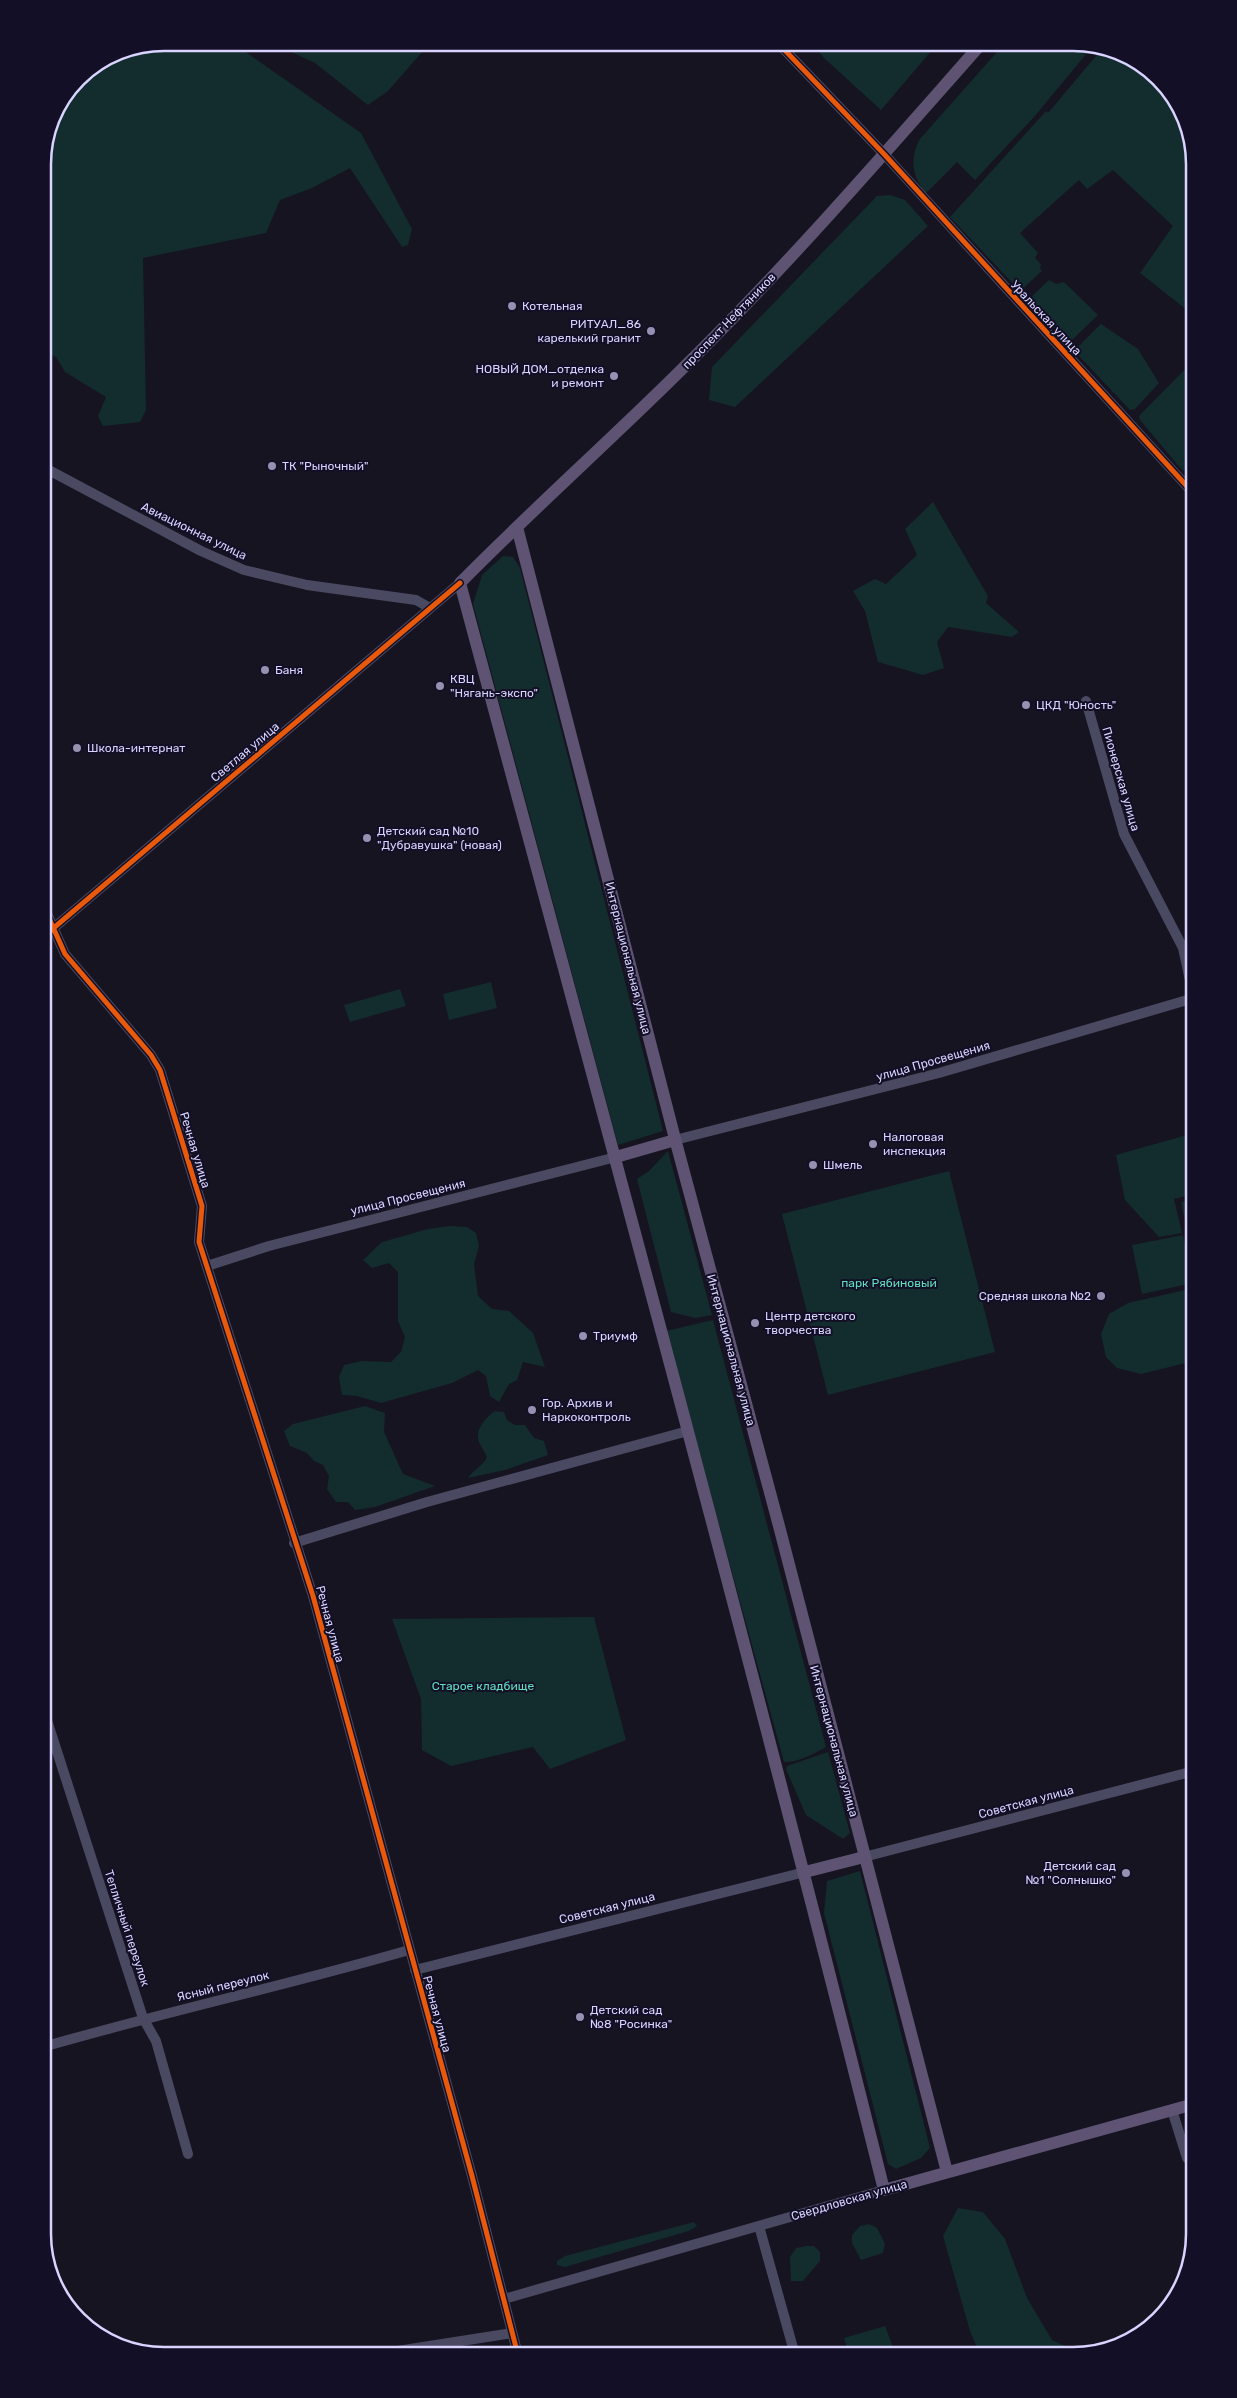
<svg xmlns="http://www.w3.org/2000/svg" width="1237" height="2398" viewBox="0 0 1237 2398" font-family="Rubik,sans-serif">
  <style>
    .green { fill: #132c2d }
    .lines { fill: none; stroke-linecap: round; stroke-linejoin: round }
    .minor { stroke: #4a4962; stroke-width: 10 }
    .major { stroke: #5e5373; stroke-width: 12 }
    .cycleway-casing { stroke: #130f26; stroke-width: 8 }
    .cycleway { stroke: #e8590c; stroke-width: 5 }
    .poi-dot { fill: #9591b1; stroke: #130f26; stroke-width: 2 }
    .labels { text-anchor: middle; stroke-width: 4; stroke-linejoin: round; paint-order: stroke }
    .poi-label { font-size: 12px; fill: #d9d4ff; stroke: #130f26; text-anchor: start }
    .street-label { font-size: 12px; fill: #d9d4ff; stroke: #130f26 }
    .park-label { font-size: 12px; fill: #5fe0c0; stroke: #130f26 }
    .rim { fill: none; stroke: #d9d4ff; stroke-width: 2.5 }
  </style>
  <rect width="100%" height="100%" fill="#161421"/>
  <path class="green" d="M165,43H233L361,133L412,229L408,245L402,247L350,168L312,188L280,200L266,233L143,258L146,410L140,422L103,426L98,416L106,397L65,372L56,357L43,352V157L52,118L79,78L118,52Z
    M272,43H430L388,91L368,105L315,63Z
    M811,43H938L881,110L824,58Z
    M1005,43H1081L1092,47L1034,117L975,180L957,162L926,193C912,178 910,159 919,140Z
    M1101,50L1146,68L1185,118L1194,165V314L1193,315L1140,273L1173,226L1113,170L1087,189L1079,180L1020,233L1038,253L1035,258L1041,264L1040,268L1042,271L1020,291L950,217L1046,111L1048,113Z
    M890,195L905,200L928,226L735,407L709,400L712,367L877,196Z
    M1049,280L1056,284L1064,282L1098,315L1071,341L1066,342L1029,299Z
    M1101,324L1138,349L1159,383L1135,409L1130,410L1078,355L1077,348Z
    M1194,360V465L1187,471L1182,470L1140,420L1139,416Z
    M933,502L988,596L986,603L1019,632L1012,637L948,627L937,642L944,668L923,675L878,662L865,611L853,591L875,579L886,584L917,555L905,529Z
    M503,556L513,557L520,568L663,1131L618,1145L473,604L482,575Z
    M491,982L497,1008L449,1020L443,994Z
    M400,989L406,1006L350,1022L344,1005Z
    M1194,1133V1194L1174,1199L1182,1233L1159,1237L1125,1200L1116,1155Z
    M668,1151L712,1315L695,1318L671,1312L637,1179L649,1171Z
    M949,1171L995,1352L828,1395L782,1214Z
    M1194,1199V1266L1181,1202Z
    M449,1226L467,1227L476,1233L479,1246L474,1264L478,1296L492,1309L509,1311L533,1333L545,1367L523,1362L517,1380L509,1384L499,1402L490,1396L486,1376L478,1370L452,1383L381,1403L357,1396L342,1395L339,1377L344,1365L362,1361L391,1362L401,1352L405,1337L398,1321V1272L389,1263L372,1268L363,1260L382,1242L428,1229Z
    M1183,1235L1193,1283L1142,1294L1132,1245Z
    M1194,1288V1361L1141,1374L1117,1368L1106,1357L1101,1334L1109,1314L1128,1303Z
    M713,1320L826,1747C813,1754 800,1762 784,1762L666,1331Z
    M365,1406L385,1413L384,1432L403,1474L435,1486L375,1507L355,1510L348,1502H336L327,1489L329,1476L323,1465L314,1461L307,1453L290,1446L284,1431L293,1424Z
    M495,1411L504,1412L507,1420L515,1425H525L534,1438L544,1441L548,1455L505,1470L468,1478C474,1469 482,1467 487,1457C485,1452 481,1447 479,1442C474,1430 486,1417 495,1411Z
    M594,1617L626,1740L550,1769L533,1747L451,1766L422,1750L421,1699L392,1619Z
    M828,1752L850,1833L843,1839L806,1815L786,1769L787,1766Z
    M860,1871L930,2148L921,2158L896,2169L888,2164L824,1913L827,1881Z
    M958,2208L983,2212L1005,2239L1027,2298L1052,2340L1072,2349L1089,2352L1072,2355H980L970,2331L943,2236Z
    M694,2222L697,2226L689,2231L565,2267L557,2265V2261L565,2256Z
    M869,2224L877,2228L885,2244L883,2253L861,2260L852,2243V2235L860,2226Z
    M807,2246H814L820,2252V2261L803,2281H791L790,2257L796,2248Z
    M885,2326L896,2355H849L844,2338Z"/>
  <g class="lines">
    <path class="minor" d="M778,43L884,154L1194,494
      M43,467L201,551L244,570L307,585L416,600L430,608
      M1086,701L1124,834L1183,948L1194,999
      M43,905L65,954L151,1055L160,1070L202,1206L199,1242L313,1596L472,2176L518,2355
      M43,937L460,583
      M675,1140L939,1073L1194,998
      M207,1266L269,1246L616,1157
      M294,1543L427,1502L688,1431
      M43,1708L143,2018L156,2041L188,2154
      M864,1857L1194,1771
      M415,1970L805,1872
      M43,2047C164,2012 288,1985 409,1950
      M1172,2110L1187,2158
      M759,2226L795,2355
      M504,2299L884,2190
      M372,2355L512,2333"/>
    <path class="major" d="M982,43C882,156 783,271 675,376C604,446 530,512 460,583C604,1118 750,1652 884,2190L1194,2104
      M517,527L674,1135L779,1526L947,2172
      M616,1157L675,1140
      M805,1872L864,1857"/>
    <defs>
      <path id="cycleway" d="M778,43L884,154L1194,494
        M43,905L65,954L151,1055L160,1070L202,1206L199,1242L313,1596L472,2176L518,2355
        M43,937L460,583"/>
    </defs>
    <use href="#cycleway" class="cycleway-casing"/>
    <use href="#cycleway" class="cycleway"/>
  </g>
  <g class="poi-dot">
    <circle cx="512" cy="306" r="5"/>
    <circle cx="651" cy="331" r="5"/>
    <circle cx="614" cy="376" r="5"/>
    <circle cx="272" cy="466" r="5"/>
    <circle cx="265" cy="670" r="5"/>
    <circle cx="440" cy="686" r="5"/>
    <circle cx="1026" cy="705" r="5"/>
    <circle cx="77" cy="748" r="5"/>
    <circle cx="367" cy="838" r="5"/>
    <circle cx="873" cy="1144" r="5"/>
    <circle cx="813" cy="1165" r="5"/>
    <circle cx="1101" cy="1296" r="5"/>
    <circle cx="755" cy="1323" r="5"/>
    <circle cx="583" cy="1336" r="5"/>
    <circle cx="532" cy="1410" r="5"/>
    <circle cx="1126" cy="1873" r="5"/>
    <circle cx="580" cy="2017" r="5"/>
  </g>
  <g class="labels">
    <g class="poi-label">
      <text x="522" y="310">Котельная</text>
      <text x="641" y="328" text-anchor="end">РИТУАЛ_86<tspan x="641" dy="14">карелький гранит</tspan></text>
      <text x="604" y="373" text-anchor="end">НОВЫЙ ДОМ_отделка<tspan x="604" dy="14">и ремонт</tspan></text>
      <text x="282" y="470">ТК "Рыночный"</text>
      <text x="275" y="674">Баня</text>
      <text x="450" y="683">КВЦ<tspan x="450" dy="14">"Нягань-экспо"</tspan></text>
      <text x="1036" y="709">ЦКД "Юность"</text>
      <text x="87" y="752">Школа-интернат</text>
      <text x="377" y="835">Детский сад №10<tspan x="377" dy="14">"Дубравушка" (новая)</tspan></text>
      <text x="883" y="1141">Налоговая<tspan x="883" dy="14">инспекция</tspan></text>
      <text x="823" y="1169">Шмель</text>
      <text x="1091" y="1300" text-anchor="end">Средняя школа №2</text>
      <text x="765" y="1320">Центр детского<tspan x="765" dy="14">творчества</tspan></text>
      <text x="593" y="1340">Триумф</text>
      <text x="542" y="1407">Гор. Архив и<tspan x="542" dy="14">Наркоконтроль</tspan></text>
      <text x="1116" y="1870" text-anchor="end">Детский сад<tspan x="1116" dy="14">№1 "Солнышко"</tspan></text>
      <text x="590" y="2014">Детский сад<tspan x="590" dy="14">№8 "Росинка"</tspan></text>
    </g>
    <g class="street-label">
      <text transform="translate(1046 318) rotate(47)" y="4">Уральская улица</text>
      <text transform="translate(729 321) rotate(-46)" y="4">проспект Нефтяников</text>
      <text transform="translate(194 531) rotate(26)" y="4">Авиационная улица</text>
      <text transform="translate(245 752) rotate(-40)" y="4">Светлая улица</text>
      <text transform="translate(1121 779) rotate(74)" y="4">Пионерская улица</text>
      <text transform="translate(628 958) rotate(76)" y="4">Интернациональная улица</text>
      <text transform="translate(933 1061) rotate(-16)" y="4">улица Просвещения</text>
      <text transform="translate(195 1150) rotate(73)" y="4">Речная улица</text>
      <text transform="translate(408 1197) rotate(-14)" y="4">улица Просвещения</text>
      <text transform="translate(731 1350) rotate(75)" y="4">Интернациональная улица</text>
      <text transform="translate(330 1624) rotate(75)" y="4">Речная улица</text>
      <text transform="translate(834 1741) rotate(75)" y="4">Интернациональная улица</text>
      <text transform="translate(1026 1802) rotate(-15)" y="4">Советская улица</text>
      <text transform="translate(607 1908) rotate(-14)" y="4">Советская улица</text>
      <text transform="translate(127 1928) rotate(72)" y="4">Тепличный переулок</text>
      <text transform="translate(223 1986) rotate(-14)" y="4">Ясный переулок</text>
      <text transform="translate(437 2014) rotate(75)" y="4">Речная улица</text>
      <text transform="translate(849 2200) rotate(-16)" y="4">Свердловская улица</text>
    </g>
    <g class="park-label">
      <text x="889" y="1287">парк Рябиновый</text>
      <text x="483" y="1690">Старое кладбище</text>
    </g>
  </g>
  <path d="M0 0H1237V2398H0ZM164 51H1073A113 113 0 0 1 1186 164V2234A113 113 0 0 1 1073 2347H164A113 113 0 0 1 51 2234V164A113 113 0 0 1 164 51Z" fill="#130f26" fill-rule="evenodd"/>
  <path class="rim" d="M164 51H1073A113 113 0 0 1 1186 164V2234A113 113 0 0 1 1073 2347H164A113 113 0 0 1 51 2234V164A113 113 0 0 1 164 51Z"/>
</svg>
